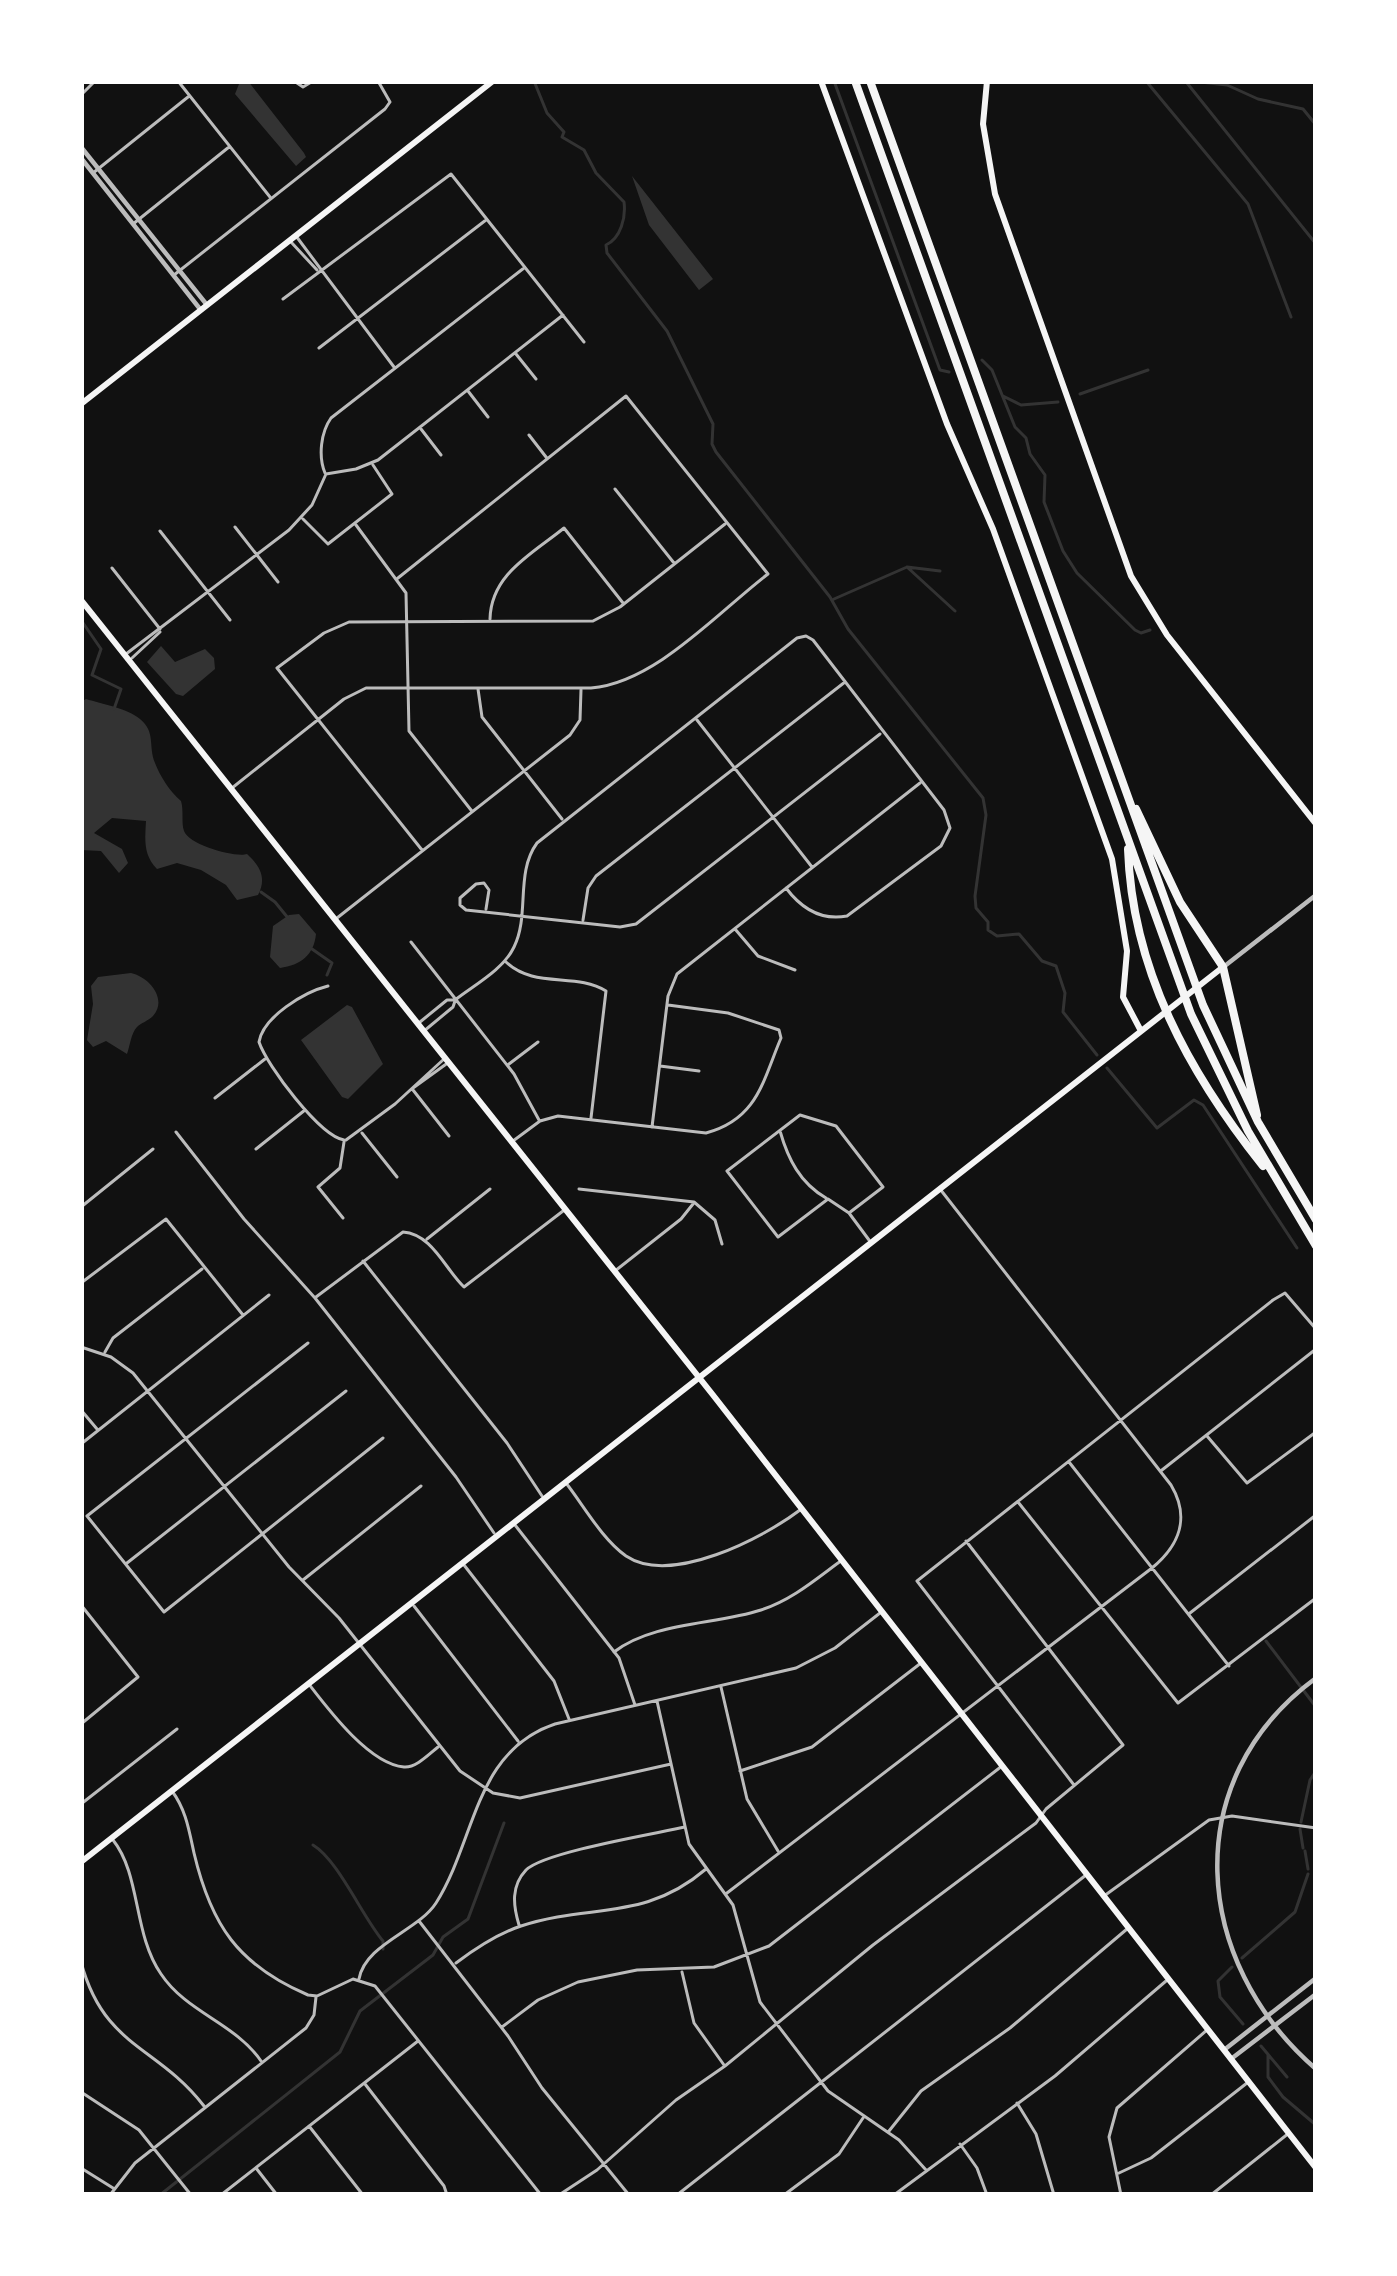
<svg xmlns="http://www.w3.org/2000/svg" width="1397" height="2276" viewBox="0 0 1397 2276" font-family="'DM Sans',sans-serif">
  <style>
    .water { fill: #333 }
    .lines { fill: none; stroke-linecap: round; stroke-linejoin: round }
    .stream { stroke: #333; stroke-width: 3 }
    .minor { stroke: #bcbcbc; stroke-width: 3 }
    .tertiary { stroke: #bcbcbc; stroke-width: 4.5 }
    .secondary { stroke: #f5f5f5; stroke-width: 6 }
    .motorway { stroke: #f5f5f5; stroke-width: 8 }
  </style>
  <rect width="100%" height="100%" fill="#111"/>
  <path class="water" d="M248,81L304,153L306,157L296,166L235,94L239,84Z
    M632,176L713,279L699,290L649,225Z
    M161,646L175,662L205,649L214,658L215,669L183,696L176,694L147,662Z
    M86,699C102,704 127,708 140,719C156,732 148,746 155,763C160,776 170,792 181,801C184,811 181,823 184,831C189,845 236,858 247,854C260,866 267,878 258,895L237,900L226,885L201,870L177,863L157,869C143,855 145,839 146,821L112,818L94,833L122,849L128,863L119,873L101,851L81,850V702Z
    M299,914L316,934C314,955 301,965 280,968L270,957L273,926L289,915Z
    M131,973C149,977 168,999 153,1016C148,1021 141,1023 137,1027C131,1033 130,1046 127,1054L106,1041L93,1047L87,1040L93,1004L91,986L98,977Z
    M347,1005L352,1007L383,1064L348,1099L342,1097L301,1040Z"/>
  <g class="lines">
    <path class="stream" d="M534,81L547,113L564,132L562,137L584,150L596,173L624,202C626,217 621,238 606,245L607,253L667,331L713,424L712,444L716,452L830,597L848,629L983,798L986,815L975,896L976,908L988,922V930L997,936L1019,934L1042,961L1056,966L1065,993L1063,1012L1097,1055
      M834,81L940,370L949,372
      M1146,81L1248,204L1291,317
      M1200,82L1227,85L1258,99L1303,109L1316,125
      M1187,83L1316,244
      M982,360L992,370L1015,427L1026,438L1030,454L1045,475L1044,502L1063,551L1077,573L1135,630L1141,633L1150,630
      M1080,394L1148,370
      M1003,396L1021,405L1058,402
      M907,567L940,571
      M834,599L907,567L955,611
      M81,620L101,649L92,675L121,689L114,709
      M261,892L275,902L288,918
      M312,949L332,963L327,975
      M1107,1068L1157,1128L1194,1100L1203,1105L1297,1248
      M1266,1641L1316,1707
      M1301,1822L1310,1780L1316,1771
      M1300,1829L1303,1848
      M313,1845C338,1860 362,1916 383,1941V1949
      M1305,1851L1308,1869
      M1242,1958L1295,1912L1308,1874
      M1232,1967L1218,1981L1220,1997L1243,2024
      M1261,2046L1287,2077
      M1268,2055V2077L1283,2097L1316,2125
      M160,2195L340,2052L360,2011L433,1955L443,1937L468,1919L504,1823"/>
    <path class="minor" d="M178,81L270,197
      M294,81L303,87L313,81
      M81,95L95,81
      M93,173L188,97
      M133,224L229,147
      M296,236L394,367
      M291,242L317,270
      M174,275L385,109L390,102L378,81
      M283,299L451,174L584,342
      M319,348L486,220
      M516,354L536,379
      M468,391L488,417
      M421,429L441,455
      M529,435L546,457
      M325,473C318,456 321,432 331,418L524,268
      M615,489L674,563
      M303,519L328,544L392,494L373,465
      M356,525L406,593L409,731L471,810
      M235,527L278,582
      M160,531L230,620
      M112,568L160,629
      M490,619C491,574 532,554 564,528L623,603
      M126,654L289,530L312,505L326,474L356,469L378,460L563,315
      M132,658L160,632
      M478,689L482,717L562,819
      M697,720L812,867
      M232,788L344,699L366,688H591C655,683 718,612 768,574L626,396L398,578
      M422,850L277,668L324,633L349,622L593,621L620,607L725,524
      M486,909L489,890L484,883L476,884L460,898V905L466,910L620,927L636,924L880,734
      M337,918L570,735L580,720L581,690
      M583,920L588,888L596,876L845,682
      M735,929L758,956L795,970
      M411,942L514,1074L539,1120
      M506,962C534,989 576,972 606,991L591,1118
      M328,986C304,992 263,1017 259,1042C267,1066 320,1136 344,1140
      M420,1022L447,1000H455C474,985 503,970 514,947C530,915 515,873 537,843L797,638L806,636L813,640L944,810L950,828L941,846L847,916C821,921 801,908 786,888
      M424,1031L453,1007L455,1001
      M509,1064L538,1042
      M660,1066L699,1071
      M413,1088L449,1062
      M413,1090L449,1136
      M215,1098L265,1059
      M652,1127L668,996L677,974L920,783
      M780,1131C788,1159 800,1183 826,1198
      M176,1132L244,1219L315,1298L456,1477L494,1533
      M362,1133L397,1177
      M346,1140L395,1104L444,1059
      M513,1141L540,1121L558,1116L706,1133C758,1119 763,1080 781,1038L779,1030L728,1013L668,1005
      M256,1149L305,1110
      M579,1189L694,1202L715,1220L722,1244
      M81,1207L153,1149
      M849,1213L883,1187L836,1126L800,1115L727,1171L778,1237L828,1199L849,1213L869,1240
      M343,1218L318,1187L340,1168L344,1142
      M427,1239L490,1189
      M363,1261L507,1443L542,1496
      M615,1271L681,1219L693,1204
      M81,1283L166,1219L243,1315
      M316,1297L403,1232C432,1234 445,1269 464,1287L563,1211
      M308,1343L87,1516L164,1612L383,1438
      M81,1347L111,1357L133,1373L289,1567L339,1618L460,1771L493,1793L520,1798L671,1764
      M105,1352L113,1338L202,1269
      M81,1410L97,1429
      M1207,1436L1247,1483L1316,1432
      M81,1444L269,1295
      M1069,1462L1229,1666
      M1162,1470L1316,1349
      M566,1483C584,1506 602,1539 626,1556C671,1586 763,1538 800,1510
      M1018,1502L1178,1703L1316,1598
      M515,1525L619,1658L635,1705
      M127,1563L346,1391
      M464,1565L554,1681L569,1719
      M303,1580L421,1486
      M81,1605L138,1677L81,1724
      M414,1606L518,1741
      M1190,1613L1316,1515
      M614,1652C653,1622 715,1625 761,1610C792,1600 816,1579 842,1560
      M308,1683C328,1709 369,1764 404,1767C416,1768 429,1754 438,1747
      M721,1687L747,1799L778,1851
      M657,1701L689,1844L733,1905L760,2002L828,2091L899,2140L926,2170
      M740,1771L812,1747L921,1663
      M1074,1785L917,1581L1273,1300L1285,1293L1316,1329
      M172,1791C186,1810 189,1830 194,1853C211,1925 238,1965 308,1995L317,1996L353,1979L375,1986L541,2195
      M81,1804L177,1729
      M113,1840C141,1875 133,1934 161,1974C187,2013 235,2023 261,2061
      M727,1893L1152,1568C1180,1545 1190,1517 1171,1485L940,1189
      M1104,1896L1209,1820L1232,1816L1316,1828
      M419,1921L508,2036L542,2088L629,2195
      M519,1925C513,1905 511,1886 526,1870C544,1852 654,1834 685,1827
      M81,1962C104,2048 157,2045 204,2106
      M456,1963C476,1948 497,1934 521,1926C591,1903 644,1922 706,1869
      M682,1972L694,2023L724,2065
      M359,1979C365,1944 418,1931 436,1903C476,1840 474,1751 555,1724L796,1668L835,1648L880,1613
      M502,2027L538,2000L578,1982L637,1970L714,1967L769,1946L1002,1766
      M365,2084L444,2186L447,2195
      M81,2092L139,2130L191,2195
      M1017,2103L1036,2134L1054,2195
      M309,2126L363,2195
      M889,2131L921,2091L1010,2028L1127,1929
      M960,2144L977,2168L987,2195
      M81,2168L113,2188
      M256,2168L277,2195
      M1119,2173L1151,2158L1247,2083
      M110,2195L135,2163L306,2028L314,2015L316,1997
      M221,2195L418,2041
      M559,2195L597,2170L676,2100L725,2066L873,1945L1036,1823L1046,1809L1123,1745L966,1541
      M677,2195L1086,1875
      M784,2195L839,2154L863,2118
      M894,2195L1055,2076L1166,1981
      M1121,2195L1109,2137L1117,2108L1207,2030
      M1211,2195L1289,2133"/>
    <path class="tertiary" d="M81,147L207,305
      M81,158L200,309
      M1226,965L1316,895
      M1316,1678C1177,1780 1192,1962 1316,2069
      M1224,2050L1316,1978
      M1231,2059L1316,1994"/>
    <path class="secondary" d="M821,81L947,424L993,529L1112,859L1127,951L1123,997L1141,1031
      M987,81L983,124L995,194L1131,576L1167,635L1316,824
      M81,404L493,81
      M81,600L713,1395L1316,2168
      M81,1862L1223,967"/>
    <path class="motorway" d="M855,81L1191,1014L1248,1131L1316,1246
      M870,81L1203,1005L1258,1122L1316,1220
      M1136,809L1180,902L1223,967L1257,1115
      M1128,849C1132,970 1189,1073 1263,1166"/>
  </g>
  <rect width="1397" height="2276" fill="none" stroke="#ffffff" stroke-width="168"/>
</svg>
